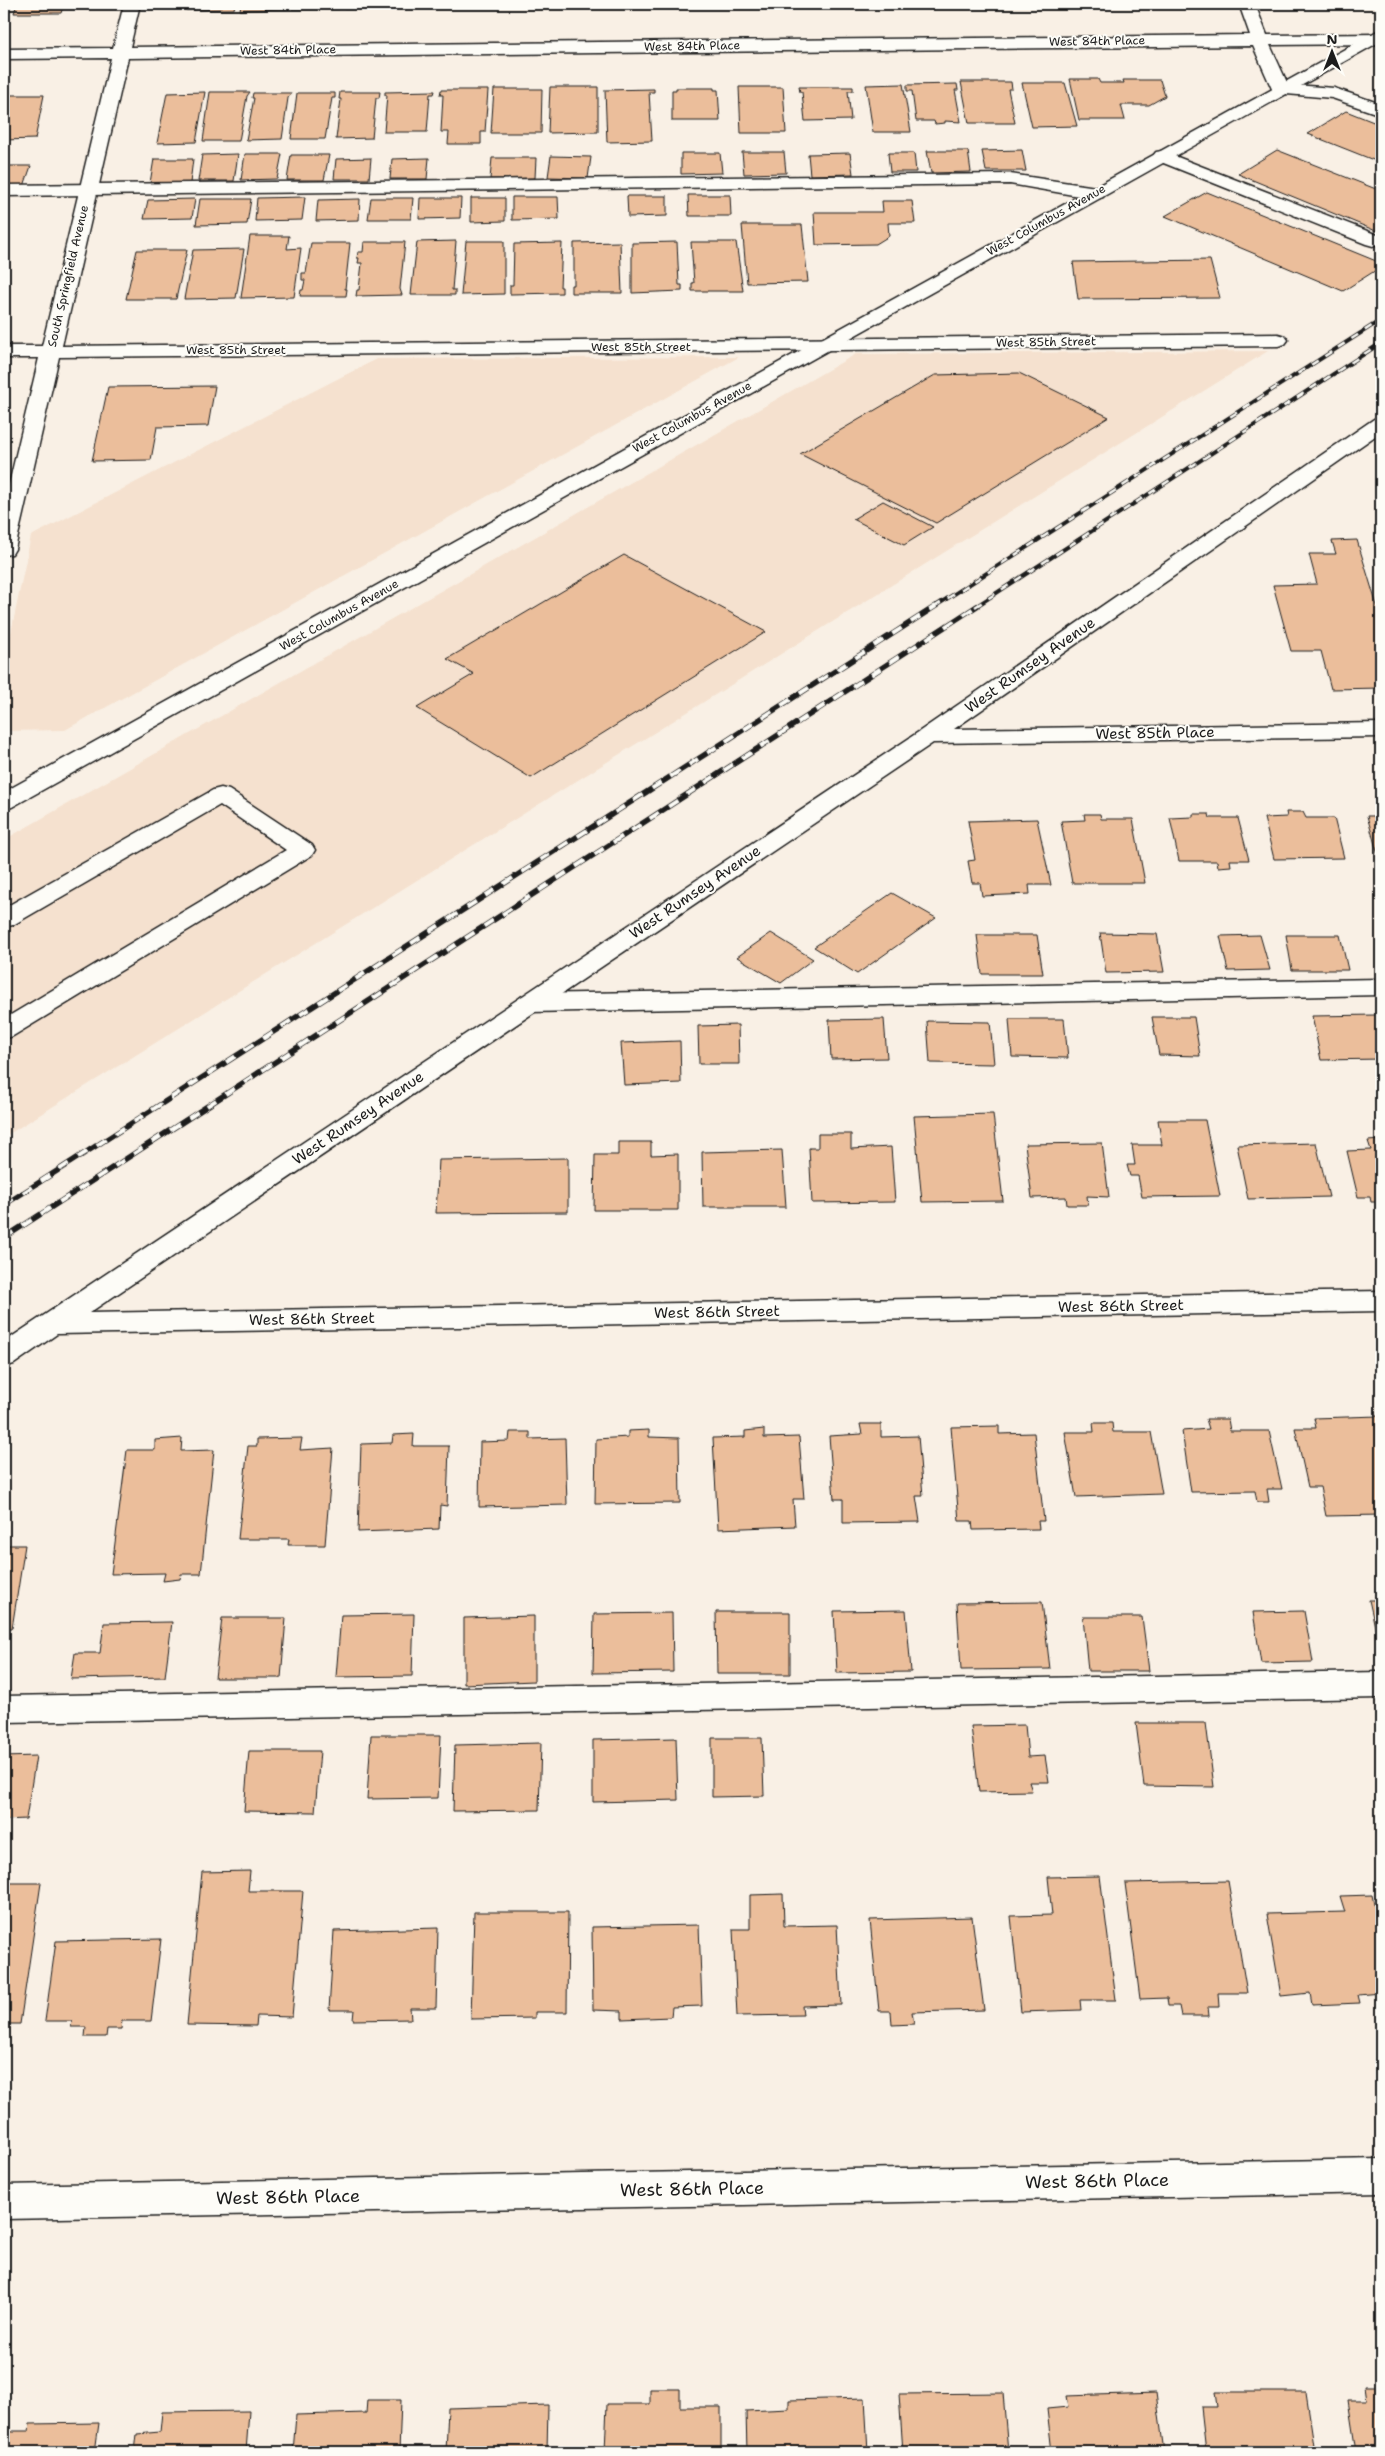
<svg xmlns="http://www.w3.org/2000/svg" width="1385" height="2456" viewBox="0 0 1385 2456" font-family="'Shantell Sans',sans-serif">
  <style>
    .built { fill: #f5e1cf }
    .building { fill: #ebbe9b; stroke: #1c1c1c }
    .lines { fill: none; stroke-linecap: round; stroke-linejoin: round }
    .service-casing { stroke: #1c1c1c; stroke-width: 3 }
    .minor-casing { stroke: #1c1c1c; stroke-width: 3 }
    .secondary-casing { stroke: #1c1c1c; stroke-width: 3 }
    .service { fill: #fdfcf7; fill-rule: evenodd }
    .minor { fill: #fdfcf7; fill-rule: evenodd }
    .secondary { fill: #fdfcf7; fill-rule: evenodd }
    .rail-far1-casing { stroke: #1c1c1c; stroke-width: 4 }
    .rail-casing { stroke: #1c1c1c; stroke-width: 5.5 }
    .rail-far1 { stroke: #fdfcf7; stroke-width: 2.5; stroke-dasharray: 8; stroke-linecap: butt }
    .rail { stroke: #fdfcf7; stroke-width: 4; stroke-dasharray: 11; stroke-linecap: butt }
    .labels { text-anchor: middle; stroke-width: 4; stroke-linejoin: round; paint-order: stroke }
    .far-street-label { font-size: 12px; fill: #1c1c1c; stroke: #fdfcf7 }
    .street-label { font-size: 15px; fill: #1c1c1c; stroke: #fdfcf7 }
    .near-street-label { font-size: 18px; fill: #1c1c1c; stroke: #fdfcf7 }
  </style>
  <rect width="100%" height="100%" fill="#f9f0e5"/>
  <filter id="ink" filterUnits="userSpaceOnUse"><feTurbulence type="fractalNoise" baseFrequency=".02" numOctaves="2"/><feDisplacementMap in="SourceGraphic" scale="10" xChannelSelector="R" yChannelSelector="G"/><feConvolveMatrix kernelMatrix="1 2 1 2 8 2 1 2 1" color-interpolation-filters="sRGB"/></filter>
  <g filter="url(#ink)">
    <path class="built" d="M1268,351L4,1137V840L856,354Z
      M739,357L65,730L4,731V666L31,536L343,376L377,359Z"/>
    <path class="building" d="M17,4H64L61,13H14Z
      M188,4H235L234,9L186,10Z
      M241,4H288L287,9L240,10Z
      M292,4H339V9H292Z
      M345,4H389L388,8L344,9Z
      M397,4H444V7H396Z
      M454,4H501L500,6L453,7Z
      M523,4H568V5L523,6Z
      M1106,4H1156V5H1106Z
      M1070,79H1098L1100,83H1124L1123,80H1160L1165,96L1149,105H1121L1125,120H1079Z
      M961,82H1011L1012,89H1008L1015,123H969Z
      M1022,83H1065L1077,126L1032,127Z
      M903,84L911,132H873L866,85Z
      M957,84L958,90H955L961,122L945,121V123L935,124L934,121H916L912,91H907V85Z
      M550,87H598V132L548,133Z
      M739,87H783L786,133H741Z
      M799,87H853V91H848L851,120L805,121L802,92H800Z
      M676,88H714V90H718L720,121H672V90H676Z
      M494,89H542L541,133H491Z
      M654,89V92H649L652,141L607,142L605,90Z
      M441,90H488L485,132H481V144H448L449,132H441L443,95H440Z
      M435,91L434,94H430L427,132H384L387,95H385V92Z
      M205,92L196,142L157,143L167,93Z
      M210,92H250L247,96L239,141H203Z
      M340,92H380L379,98H376L372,138L336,139L341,99H339Z
      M253,93H291L288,98L282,139L246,140L254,98H252Z
      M297,93H335V98H332L325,139H291Z
      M4,95H44L35,139L4,140Z
      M1346,111L1381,125V163L1308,134Z
      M1022,150L1026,171H986L982,151Z
      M1277,150L1381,191V233L1238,174Z
      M927,151H968L971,172L931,173Z
      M742,152H784L786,173L744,174Z
      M681,153H720L722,173L681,174Z
      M850,153L853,174L810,175L808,154Z
      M888,153H914L916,172H890Z
      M238,154L234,181H198L202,155Z
      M245,154H282L277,179L241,180Z
      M291,155H329L324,180H287Z
      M551,156L591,157L588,178L548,177Z
      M371,158L369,179H334L336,159Z
      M429,158L427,179H390L392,159Z
      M492,158H536L535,178L490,179Z
      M154,159H193L190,183H150Z
      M4,166H31L24,186H4Z
      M1207,192L1381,263V267L1343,291L1165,216Z
      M688,195H730L731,216H689Z
      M627,196H667V216L628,217Z
      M305,197L302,220L255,221L257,198Z
      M512,197H558L559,219L512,220Z
      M371,198H413L411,219H368Z
      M420,198H461L460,218L419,219Z
      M471,198H505V221L471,222Z
      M195,199L192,218L144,219L148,200Z
      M200,199H251L247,224L196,225Z
      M360,199L359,220L316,221L318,200Z
      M882,201H912L915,223H888L889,236L876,244L816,245L814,212H883Z
      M742,225H802L808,282L747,283Z
      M250,236H289L287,249L301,248L294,297L241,298Z
      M456,241L452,290H455V295H411L417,242Z
      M466,241H504V294L461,295Z
      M364,242H405L400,289L402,295L356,296L357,290H359L362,263H358L359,258H357L358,252H363Z
      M620,242L622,293H571V285H574V243Z
      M677,242L679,285H682V291L632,293V243Z
      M691,242H736L743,291H692V283H694Z
      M311,243H350L345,289H347L346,296H300L301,290H303L305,280H302V273H306Z
      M562,243L560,287H562V293L510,294V285H513L514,244Z
      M244,249L236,298L184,299L193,250Z
      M137,250H187L176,299H126Z
      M1210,260L1220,298L1078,299L1073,262Z
      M1019,373L1109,417L936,523L800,454L935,375Z
      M215,386L208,426L157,427L151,460L92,461L108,387Z
      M883,501L933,527L904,545L853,519Z
      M1357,540L1381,619V688L1331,689L1321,651H1291L1273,585L1317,584L1309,554H1336L1332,541Z
      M624,555L766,632L531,778L417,708L474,674L447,659Z
      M1286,812H1303L1306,818H1334L1344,858L1274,859L1264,818L1287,817Z
      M1084,814H1100L1101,819H1133L1145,883H1072L1061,821L1085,820Z
      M1193,814H1209L1210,818H1238L1249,860H1230L1231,866L1218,867L1217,861H1179L1170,818L1193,817Z
      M1367,816H1381V859H1379Z
      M1037,819L1051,885H1029L1030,894L982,896L980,883H972L968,861L975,860L968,821Z
      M892,893L936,918L857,974L814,947Z
      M771,933L813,959L781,983L737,957Z
      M1100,933L1157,934L1164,972L1106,973Z
      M977,935H1037L1043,974H982Z
      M1260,935L1270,970L1228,971L1220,936Z
      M1286,935H1340L1348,970H1292Z
      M1376,1015L1381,1038V1059L1321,1060L1312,1016Z
      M1152,1017H1194L1200,1056L1159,1055Z
      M884,1019L887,1058L831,1059L829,1020Z
      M1009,1019H1064L1068,1058L1012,1057Z
      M927,1021L990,1022L994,1064L930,1063Z
      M738,1025L739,1064H699L698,1026Z
      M680,1041L681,1083L624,1085L621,1043Z
      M993,1114L1003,1201L922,1202L914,1116Z
      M1158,1120H1205L1220,1196L1142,1197L1138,1176H1130L1127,1165H1135L1132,1145H1162Z
      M818,1134H851V1149L891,1147L895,1202L812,1203L809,1148H818Z
      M1381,1140V1202H1371L1370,1197H1358L1347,1151L1371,1150L1368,1141Z
      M618,1142H651V1155L678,1154V1210H594L595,1155H618Z
      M1102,1143L1109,1197L1087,1196L1088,1205H1067L1066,1197L1032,1198L1025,1144Z
      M1316,1143L1329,1197L1248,1199L1237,1145Z
      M782,1150L786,1207H703L702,1152Z
      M568,1158V1212L436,1213L439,1160Z
      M1379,1416L1381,1427V1515L1326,1516L1320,1487H1308L1295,1428H1316L1314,1418Z
      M1206,1419H1228L1230,1431H1269L1282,1489H1267L1269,1502H1257L1255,1491L1191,1492L1182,1431L1209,1429Z
      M1093,1423H1112L1113,1432H1151L1162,1494L1076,1497L1065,1432H1094Z
      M860,1424H881V1437L918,1436L923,1496H916L920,1522L843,1523V1499H834L829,1436L862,1434Z
      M999,1426V1434L1034,1433L1044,1521H1038L1039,1529L973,1530L972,1521H959L951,1427Z
      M764,1429V1438L799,1437L804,1499H793L795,1526L718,1529L713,1438L745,1437V1431Z
      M649,1430V1437L679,1438L680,1503L595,1504L596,1439L628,1437V1431Z
      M510,1432H530V1439L565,1438L567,1505L479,1507L480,1442L509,1441Z
      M414,1434L413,1446H449L447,1506L440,1505L439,1529L358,1532L361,1444L392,1443L393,1435Z
      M182,1438L181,1451L214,1450L201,1574H181L180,1579L163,1581L165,1573L111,1574L127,1450H155V1440Z
      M302,1438L300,1450L333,1448L325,1545H288L289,1539H238L248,1446H257V1439Z
      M4,1545H25L12,1628H4Z
      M1369,1600H1381V1654Z
      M1042,1602L1050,1669L961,1670L957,1603Z
      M906,1610L911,1672L837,1673L834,1611Z
      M1304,1611L1313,1662L1261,1663L1253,1612Z
      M716,1612H790V1674H717Z
      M672,1613L673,1672L593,1673L594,1614Z
      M414,1614L412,1676L336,1677L341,1615Z
      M534,1616V1681L464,1684V1618Z
      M1083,1617H1142L1149,1671H1088Z
      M222,1618H286L281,1678H215Z
      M172,1622L165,1677L71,1679L75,1653H100L104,1623Z
      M1136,1723H1206L1214,1787L1144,1786Z
      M1025,1725L1028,1757L1045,1756L1049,1782H1029L1032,1791L979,1792L971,1726Z
      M371,1735H441L438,1798L367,1799Z
      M676,1738L678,1800L593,1802V1740Z
      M712,1738H762L764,1796L712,1797Z
      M541,1743L539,1810L453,1811L455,1745Z
      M249,1751H320L315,1812L244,1811Z
      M36,1756L26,1819L4,1820V1757Z
      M250,1871L248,1891H303L292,2017L257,2016L256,2026L187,2025L202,1872Z
      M1100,1876L1116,2000H1080L1081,2010L1021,2012L1011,1916L1052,1915L1048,1877Z
      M1228,1881L1247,1993H1218L1219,2007H1208L1209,2016H1181L1179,2006H1168L1167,1998L1140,1999L1125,1883Z
      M4,1883H41L20,2024H4Z
      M783,1894L784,1926L837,1925L841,2005L802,2006L803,2015L737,2016L733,1929H750V1895Z
      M1372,1895L1381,1938V1993L1358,1995L1360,2003L1312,2005L1310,1993L1281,1996L1267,1914L1345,1912L1340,1896Z
      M474,1912H568L567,2012H535V2018L471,2019Z
      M972,1917L984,2010L912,2012L914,2024L892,2025L891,2011H879L870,1920Z
      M699,1925L702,2006L672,2007L671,2017L622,2019V2011L593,2010L592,1927Z
      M438,1928L436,2008H410L411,2019L353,2020L354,2010H329L334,1931Z
      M161,1939L151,2021H122L121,2029H107L106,2037H85L86,2027H71L72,2021H45L56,1941Z
      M1365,2386H1381V2452H1356L1348,2400H1367Z
      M650,2389H680V2407H721V2452H605L607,2404H650Z
      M1215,2392H1306L1315,2452H1206L1201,2407H1217Z
      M1003,2393L1008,2452H903L899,2394Z
      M1156,2393L1164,2452H1052L1047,2409L1068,2407L1066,2396Z
      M865,2398L868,2452H747L746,2411L789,2409V2400Z
      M367,2400H401L399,2452H293L296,2415L366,2413Z
      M548,2405L547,2452H446L448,2408Z
      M249,2411L246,2452H135L137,2434L160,2432L162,2412Z
      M99,2423L95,2452H4V2431H29L30,2424Z"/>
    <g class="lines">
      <defs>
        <path id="service" d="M1281,84L1334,88L1381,104V115L1332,98L1275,93L1272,89L1275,85Z
          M1162,151L1380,236L1381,242L1373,246L1366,244L1156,160L1153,156L1156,152Z
          M1010,174L1096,187L1103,189L1105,193L1103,197L1096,199L1010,184L4,196V185Z
          M221,788L229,790L312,845L315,850L312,855L13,1036L4,1039V1019L286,850L220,805L13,925L4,927V908L213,790Z
          M1381,979V995L530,1012L521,1009L517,1003L521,997L530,994Z
          M1381,1672V1698L4,1722V1696Z"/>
        <path id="minor" d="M124,4H140L130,47L1250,35L1239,4H1255L1267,35L1381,34V44L1270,45L1290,89L1287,93H1275L1272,89L1253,46L128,58L62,346L1278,334L1285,336L1288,340L1285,344L1278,346L59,357L15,549L12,554L4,555V505L39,358H4V346H42L111,58L4,59V49L113,48Z
          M1381,417V432L954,729L1381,723V737L933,743L89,1313L1381,1291V1311L57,1334L14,1364L4,1367V1342L920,731L1374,419Z
          M1381,2159V2193L4,2219V2185Z"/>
        <path id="secondary" d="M1381,29V41L12,807L4,809V792Z"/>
      </defs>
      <use href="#service" class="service-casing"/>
      <use href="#minor" class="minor-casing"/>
      <use href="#secondary" class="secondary-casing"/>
      <use href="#service" class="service"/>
      <use href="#minor" class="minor"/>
      <use href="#secondary" class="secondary"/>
      <defs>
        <path id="rail-far1" d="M934,607L1381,320
          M975,607L1381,343"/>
        <path id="rail" d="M4,1205L936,606
          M4,1238L977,606"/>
      </defs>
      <use href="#rail-far1" class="rail-far1-casing"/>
      <use href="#rail" class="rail-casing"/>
      <use href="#rail-far1" class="rail-far1"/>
      <use href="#rail" class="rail"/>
    </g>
  </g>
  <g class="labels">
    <g class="far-street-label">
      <text transform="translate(1097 41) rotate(-1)" y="4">West 84th Place</text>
      <text transform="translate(692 46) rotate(-1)" y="4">West 84th Place</text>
      <text transform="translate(288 50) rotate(-1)" y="4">West 84th Place</text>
      <text transform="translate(1046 220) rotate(-29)" y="4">West Columbus Avenue</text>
      <text transform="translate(68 276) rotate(-77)" y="4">South Springfield Avenue</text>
      <text transform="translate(1046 342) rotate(-1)" y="4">West 85th Street</text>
      <text x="641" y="351">West 85th Street</text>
      <text x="236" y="354">West 85th Street</text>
      <text transform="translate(692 417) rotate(-29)" y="4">West Columbus Avenue</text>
      <text transform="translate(339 615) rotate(-29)" y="4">West Columbus Avenue</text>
    </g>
    <g class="street-label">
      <text transform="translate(1030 665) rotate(-35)" y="5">West Rumsey Avenue</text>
      <text transform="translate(1155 733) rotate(-1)" y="5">West 85th Place</text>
      <text transform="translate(695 892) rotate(-34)" y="5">West Rumsey Avenue</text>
      <text transform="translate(358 1118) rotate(-34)" y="5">West Rumsey Avenue</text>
      <text transform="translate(1121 1306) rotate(-1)" y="5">West 86th Street</text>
      <text transform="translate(717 1312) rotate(-1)" y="5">West 86th Street</text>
      <text transform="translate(312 1319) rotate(-1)" y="5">West 86th Street</text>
    </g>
    <g class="near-street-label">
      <text transform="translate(1097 2181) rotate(-1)" y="6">West 86th Place</text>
      <text transform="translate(692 2189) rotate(-1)" y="6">West 86th Place</text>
      <text transform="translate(288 2197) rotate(-1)" y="6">West 86th Place</text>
    </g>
  </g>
  <rect width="1385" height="2456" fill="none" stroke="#fdfcf7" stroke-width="20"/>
  <rect x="10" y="10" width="1365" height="2436" fill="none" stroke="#1c1c1c" stroke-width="2" filter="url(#ink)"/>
  <g transform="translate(1332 52)" stroke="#fdfcf7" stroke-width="4" paint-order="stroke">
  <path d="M0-4L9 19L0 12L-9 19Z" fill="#1c1c1c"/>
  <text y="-8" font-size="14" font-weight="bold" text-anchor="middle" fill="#1c1c1c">N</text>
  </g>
</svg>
